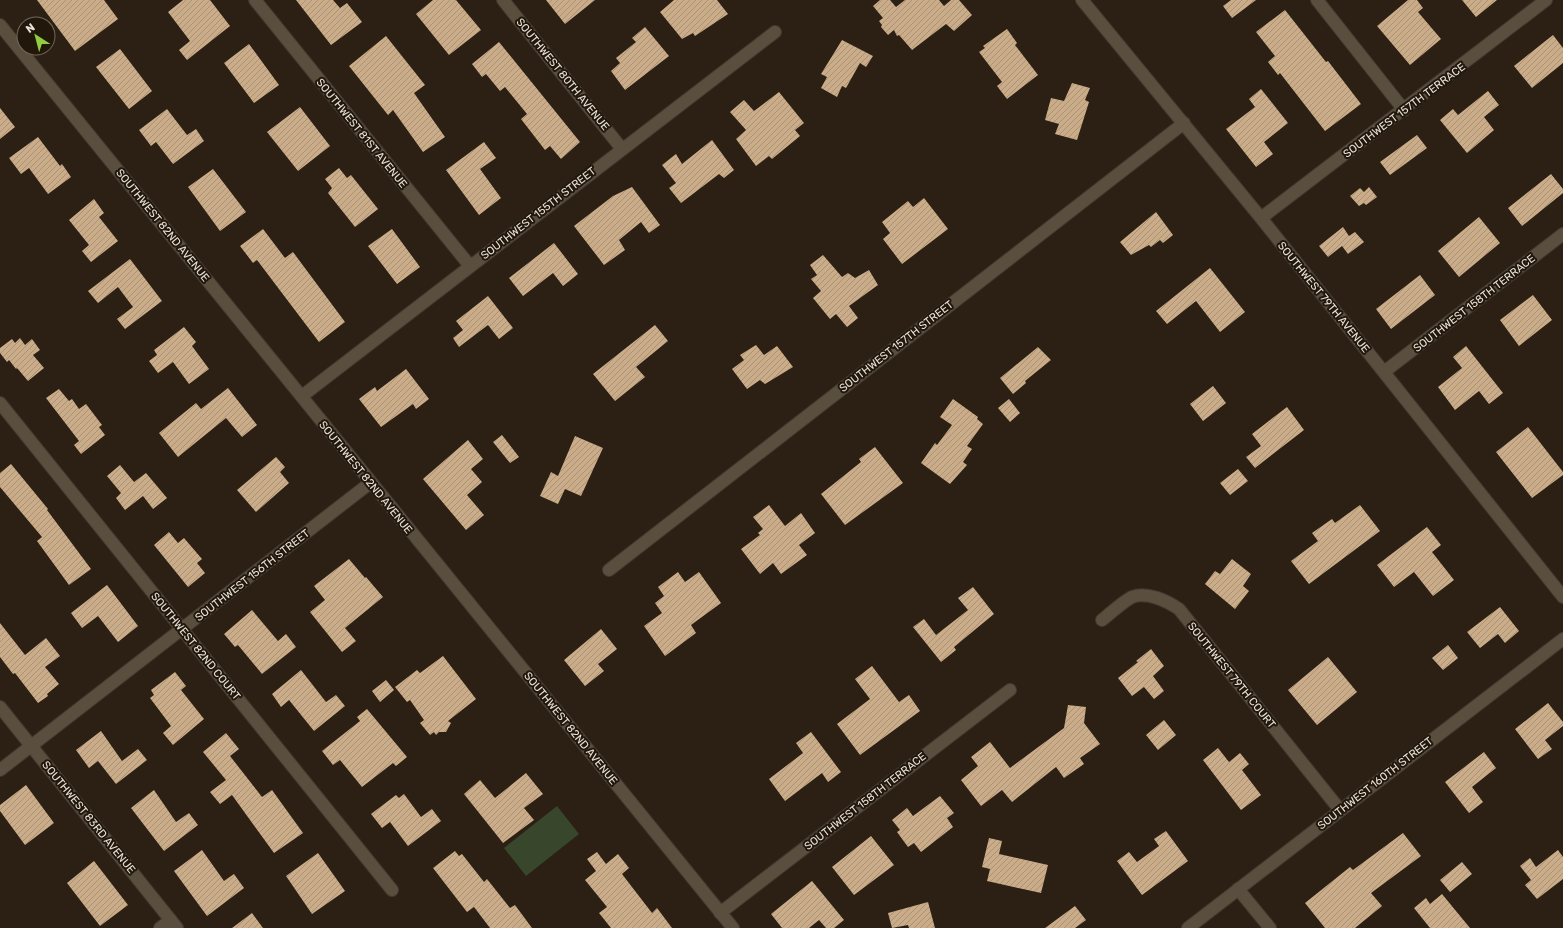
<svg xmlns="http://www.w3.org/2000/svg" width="1563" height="928" viewBox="0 0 1563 928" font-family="Rubik,sans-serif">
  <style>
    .pitch { fill: #38462b }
    .building { fill: url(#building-hatch) }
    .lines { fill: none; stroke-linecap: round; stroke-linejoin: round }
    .street-casing { stroke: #423931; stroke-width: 14 }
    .secondary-casing { stroke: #423931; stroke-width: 14 }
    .street { stroke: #5a4e3f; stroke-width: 12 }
    .secondary { stroke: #5a4e3f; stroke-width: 12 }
    .labels { text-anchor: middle; stroke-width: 4; stroke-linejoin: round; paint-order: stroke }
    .street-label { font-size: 11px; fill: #e9e1d9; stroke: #21170a }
  </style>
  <defs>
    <pattern id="building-hatch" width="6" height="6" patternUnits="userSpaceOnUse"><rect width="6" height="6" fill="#caac89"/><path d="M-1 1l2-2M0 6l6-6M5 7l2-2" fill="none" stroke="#a99277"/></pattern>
  </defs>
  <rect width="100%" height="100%" fill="#2b2013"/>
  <path class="pitch" d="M557,806L579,834L526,876L504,848Z"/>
  <path class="building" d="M37,0H104L118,19L75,51Z
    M183,0H210L230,26L187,60L179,50L190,41L168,12Z
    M296,0H333L340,8L347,3L362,22L331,45Z
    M433,0H456L481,30L449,55L416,14Z
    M546,0H595L565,24Z
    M674,0H717L728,14L695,36L693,33L682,39L660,12Z
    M880,0H890L896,7L905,0H939L944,6L951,0H959L972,15L954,31L946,24L912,50L899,35L897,36L894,30L888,35L881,27L882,25L879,21L883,18L873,6Z
    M1231,0H1256L1232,18L1223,6Z
    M1408,0H1417L1423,8L1418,12L1441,39L1410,65L1377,26Z
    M1462,0H1497L1476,17Z
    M1285,10L1326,62L1328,61L1361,104L1325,131L1280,73L1278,75L1268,62L1275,56L1256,32Z
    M645,27L669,56L625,90L611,71L620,63L616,58L636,42L632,38Z
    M1007,29L1017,43L1015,45L1038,75L1007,99L997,86L1002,82L979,52L985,48L983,46Z
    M1553,35L1563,48V63L1532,88L1514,66Z
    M386,36L425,85L414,93L445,137L423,152L393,110L388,115L349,66Z
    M842,40L873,56L866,67L860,63L846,88L842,86L837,97L821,88L827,77L821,74Z
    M499,42L580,142L561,159L550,146L545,150L521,119L527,114L505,87L500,91L486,74L482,77L472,64Z
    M249,44L279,85L254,103L224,63Z
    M120,49L152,91L129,109L96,67Z
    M1072,83L1090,88L1085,100L1089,102L1077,140L1055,134L1059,124L1045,120L1051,98L1064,101Z
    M1261,89L1288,123L1264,142L1273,154L1256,167L1226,129L1255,107L1249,99Z
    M1488,91L1499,105L1484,117L1494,130L1467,153L1440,120L1453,109L1458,115Z
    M779,92L804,123L795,130L800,136L772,159L769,156L756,166L736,139L746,130L730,112L744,100L754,111Z
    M300,107L330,146L298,171L267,132Z
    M0,108L15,127L0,139Z
    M167,109L187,135L196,129L204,141L173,164L156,142L151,146L139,130Z
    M1417,135L1427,148L1390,175L1380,162Z
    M38,137L60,166L62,164L71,177L48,194L29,168L21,174L9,158Z
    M712,140L734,170L724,178L719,174L681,203L669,188L676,183L662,165L676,154L682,164Z
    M484,142L496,158L480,169L501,198L479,215L446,170Z
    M339,168L347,178L351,175L378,209L355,227L328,193L332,188L325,179Z
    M213,169L246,212L220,231L188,187Z
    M1551,174L1563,189V193L1522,226L1508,208Z
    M632,187L660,225L649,233L641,222L619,240L625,250L604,265L574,226L613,196Z
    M1369,187L1377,197L1366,205L1364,203L1359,206L1350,196L1360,188L1364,192Z
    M924,198L948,229L902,264L883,239L890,233L882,222L908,201L913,207Z
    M94,199L104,213L99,217L118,241L91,262L82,251L89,245L69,220Z
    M1156,212L1173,235L1163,243L1160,240L1151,247L1149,245L1131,255L1120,242Z
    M1479,217L1500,243L1459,277L1438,251Z
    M1343,227L1349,236L1355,232L1364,242L1348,254L1342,246L1328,257L1319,246Z
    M263,229L285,258L293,252L345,322L319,342L257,260L253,263L240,246Z
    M392,229L420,267L397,284L368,246Z
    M554,243L578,274L563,286L553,273L523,296L509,278Z
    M823,255L842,277L848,273L855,278L869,270L878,285L849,306L858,318L847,327L836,314L830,319L813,298L821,291L811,279L817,275L810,265Z
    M130,259L162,301L125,329L117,319L133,307L118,287L98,303L88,291Z
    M1210,268L1245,312L1220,332L1196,301L1167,324L1156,311Z
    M1420,275L1435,295L1391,329L1376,309Z
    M1533,295L1552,320L1519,346L1500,320Z
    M488,296L513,328L499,339L488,325L459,347L453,338L463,330L456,321Z
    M655,325L668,341L636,367L645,377L615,401L593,374Z
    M184,327L196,342L192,346L209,369L189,384L173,362L158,373L149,361L157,355L154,350Z
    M20,338L25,345L32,339L40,350L33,355L44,368L28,381L17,368L16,369L9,360L7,362L0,353V348L12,339L15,343Z
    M756,345L764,355L777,346L793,367L765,384L760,380L747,389L732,369L744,360L740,355Z
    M1466,346L1503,393L1489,404L1479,391L1455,410L1438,387L1462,368L1453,357Z
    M1038,347L1051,360L1025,381L1026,383L1013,394L1000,378Z
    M406,369L429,399L416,409L413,404L381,427L359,399L375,387L377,391Z
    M1213,386L1226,403L1203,421L1190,404Z
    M228,388L257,425L242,437L226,418L178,457L159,433L196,403L201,409Z
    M59,389L69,401L72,399L79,409L86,404L102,425L99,427L105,435L81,454L74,445L79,441L46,398Z
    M953,399L978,417L977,419L983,424L967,446L972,449L963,462L967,465L950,484L921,463L935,443L937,445L952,425L940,417Z
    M1009,399L1020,413L1010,422L998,408Z
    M1287,407L1304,430L1255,468L1246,457L1261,446L1252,434Z
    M1528,427L1563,472V475L1532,498L1496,452Z
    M502,435L519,457L510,463L493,442Z
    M575,436L603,448L581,496L565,489L558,504L540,496L551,472L558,476Z
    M468,440L483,459L471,469L482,482L467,495L484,515L466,530L423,479Z
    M875,447L903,483L845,525L821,494L861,462L859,459Z
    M276,457L285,467L280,472L289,483L256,512L237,490Z
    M11,464L48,509L47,510L91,569L69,585L37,541L42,537L0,487V473Z
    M120,465L134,482L146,473L167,498L153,509L143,496L125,510L116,498L121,493L107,476Z
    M1238,469L1248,481L1230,495L1220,483Z
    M769,505L785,526L801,513L815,533L799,545L807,555L781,574L773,563L760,574L741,549L760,535L758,533L763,529L753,517Z
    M1360,505L1380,531L1309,584L1291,561L1318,541L1312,533L1332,519L1335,523Z
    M1427,527L1441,545L1432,552L1454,580L1433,596L1414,572L1394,587L1377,565Z
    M169,532L178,543L184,538L202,559L197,563L205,573L188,587L154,545Z
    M349,559L365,578L366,577L383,597L345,628L356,641L342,652L310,612L325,600L314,586Z
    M1232,559L1251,574L1243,586L1249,591L1235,609L1205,584L1215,571L1220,574Z
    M678,572L685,582L699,572L721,603L691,625L696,633L665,656L644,626L662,613L655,603L664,596L658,587Z
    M107,585L138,626L118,642L98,616L82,628L71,613Z
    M973,587L994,614L954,647L956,650L941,662L913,627L924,619L936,635L968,610L958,598Z
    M1500,607L1519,631L1505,643L1498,634L1480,648L1467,632Z
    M252,610L278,641L286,634L296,647L262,674L238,645L235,647L224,634Z
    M0,623L25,655L46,638L60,656L45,667L59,684L47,694L48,696L38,703L15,673L13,674L0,657Z
    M601,629L617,649L598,664L604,671L585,686L564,660Z
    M1448,645L1458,658L1443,670L1432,658Z
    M1151,649L1164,666L1153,676L1164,691L1154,699L1144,687L1132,696L1118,678L1138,662L1136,661Z
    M443,656L476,699L448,721L451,723L446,732H439L436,735L434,732L430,735L420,723L424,720L410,700L407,702L395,687L417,670L420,673Z
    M1328,657L1357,692L1317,725L1288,690Z
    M872,666L899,702L909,695L920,711L860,755L837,724L870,699L855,679Z
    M301,670L326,702L336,695L345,706L314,731L289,700L281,707L272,694Z
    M175,672L186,686L181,690L204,719L173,745L163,733L171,726L150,698L154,695L151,690Z
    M386,680L394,690L380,702L372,691Z
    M1548,703L1563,722V726L1545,740L1552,749L1538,759L1515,729Z
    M1068,705L1086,707L1084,723L1100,744L1080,758L1084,764L1064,778L1056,767L1012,802L1002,790L981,806L961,780L978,766L971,757L990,742L1010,768L1064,728Z
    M367,709L407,757L396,766L393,763L362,787L340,760L333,765L322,751L360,721L357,717Z
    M1164,720L1176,735L1158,750L1146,735Z
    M101,731L122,761L138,749L147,760L116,784L98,761L89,768L76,750Z
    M811,732L841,772L828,782L822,773L785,801L769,779L803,753L796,743Z
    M226,733L239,749L230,756L262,797L272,790L303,833L274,853L232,795L220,804L210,792L226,780L203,752Z
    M1218,748L1229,762L1240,753L1249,764L1242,770L1261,795L1241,810L1203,760Z
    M1484,752L1496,768L1472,787L1483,802L1469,813L1445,782Z
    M526,773L543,794L524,808L534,820L503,843L464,794L480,780L495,798Z
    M26,785L54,823L25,845L0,811V805Z
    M154,790L176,822L189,813L198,825L164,851L131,808Z
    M404,794L421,817L432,809L441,821L408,846L390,822L382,828L371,814L396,795L399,798Z
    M940,796L954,813L947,818L953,827L921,852L914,843L908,847L897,832L900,830L892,820L907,808L913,816Z
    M1166,831L1188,861L1142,895L1117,861L1129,852L1137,862L1159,846L1154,839Z
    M1403,833L1421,856L1371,893L1382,906L1355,928H1325L1305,903L1350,867L1353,870Z
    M871,836L894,865L854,895L832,867Z
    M989,838L1002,841L999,854L1048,865L1041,893L987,881L990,869L982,867Z
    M202,850L224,881L234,874L244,888L207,916L174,871Z
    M1558,850L1563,857V879L1537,899L1525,885L1531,880L1520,866L1530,858L1536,867Z
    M455,851L459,856L462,854L484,882L487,879L510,908L515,905L532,928H490L474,907L467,912L433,868Z
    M597,852L606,864L618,854L629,868L622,874L652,913L657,908L672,928H611L599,913L607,907L585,880L596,871L587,859Z
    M318,853L345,891L312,914L286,876Z
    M94,861L128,905L100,926L67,883Z
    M1462,862L1472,874L1450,892L1440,880Z
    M812,881L844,920L834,928H826L819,920L809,928H782L771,914Z
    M1442,894L1470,928H1430L1414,908L1426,898L1430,904Z
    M928,902L935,928H909L908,925L892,928L888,913Z
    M1075,906L1086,920L1075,928H1045Z
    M252,913L263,928H232Z"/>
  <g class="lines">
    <defs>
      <path id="street" d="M255,0L470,266
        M503,0L622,149
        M1082,0L1261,218L1563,597
        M1317,0L1404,110
        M1261,218L1546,0
        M1384,372L1563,234
        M302,396L775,32
        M0,403L392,890
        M609,570L1184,123
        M1102,620C1111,613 1121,603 1132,597C1147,591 1167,601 1179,609L1340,810
        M0,707L177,928
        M0,770L370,483
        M1238,889L1270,928
        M720,913L1010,690
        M160,928L171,920"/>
      <path id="secondary" d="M0,25L733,928
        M1188,928L1563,639"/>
    </defs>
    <use href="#street" class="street-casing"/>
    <use href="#secondary" class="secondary-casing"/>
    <use href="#street" class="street"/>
    <use href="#secondary" class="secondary"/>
  </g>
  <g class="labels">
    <g class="street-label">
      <text transform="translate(563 74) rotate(51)" y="4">SOUTHWEST 80TH AVENUE</text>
      <text transform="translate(1404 110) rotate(-37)" y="4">SOUTHWEST 157TH TERRACE</text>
      <text transform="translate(362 133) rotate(51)" y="4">SOUTHWEST 81ST AVENUE</text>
      <text transform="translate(538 213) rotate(-38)" y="4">SOUTHWEST 155TH STREET</text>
      <text transform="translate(163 225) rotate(51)" y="4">SOUTHWEST 82ND AVENUE</text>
      <text transform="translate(1324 297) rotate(51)" y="4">SOUTHWEST 79TH AVENUE</text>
      <text transform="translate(1474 303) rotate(-38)" y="4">SOUTHWEST 158TH TERRACE</text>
      <text transform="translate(896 346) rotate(-38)" y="4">SOUTHWEST 157TH STREET</text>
      <text transform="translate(366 477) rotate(51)" y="4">SOUTHWEST 82ND AVENUE</text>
      <text transform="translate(252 575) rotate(-38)" y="4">SOUTHWEST 156TH STREET</text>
      <text transform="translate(196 646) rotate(51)" y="4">SOUTHWEST 82ND COURT</text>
      <text transform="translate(1232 675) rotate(51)" y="4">SOUTHWEST 79TH COURT</text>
      <text transform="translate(571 728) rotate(51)" y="4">SOUTHWEST 82ND AVENUE</text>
      <text transform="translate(1375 783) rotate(-38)" y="4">SOUTHWEST 160TH STREET</text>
      <text transform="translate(865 801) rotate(-38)" y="4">SOUTHWEST 158TH TERRACE</text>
      <text transform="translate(89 817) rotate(51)" y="4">SOUTHWEST 83RD AVENUE</text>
    </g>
  </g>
  <g transform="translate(36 36) rotate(324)"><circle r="19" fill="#21170a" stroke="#71685d"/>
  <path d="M0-3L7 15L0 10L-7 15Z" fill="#90cd40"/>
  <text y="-6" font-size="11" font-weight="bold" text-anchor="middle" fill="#e9e1d9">N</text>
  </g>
</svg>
